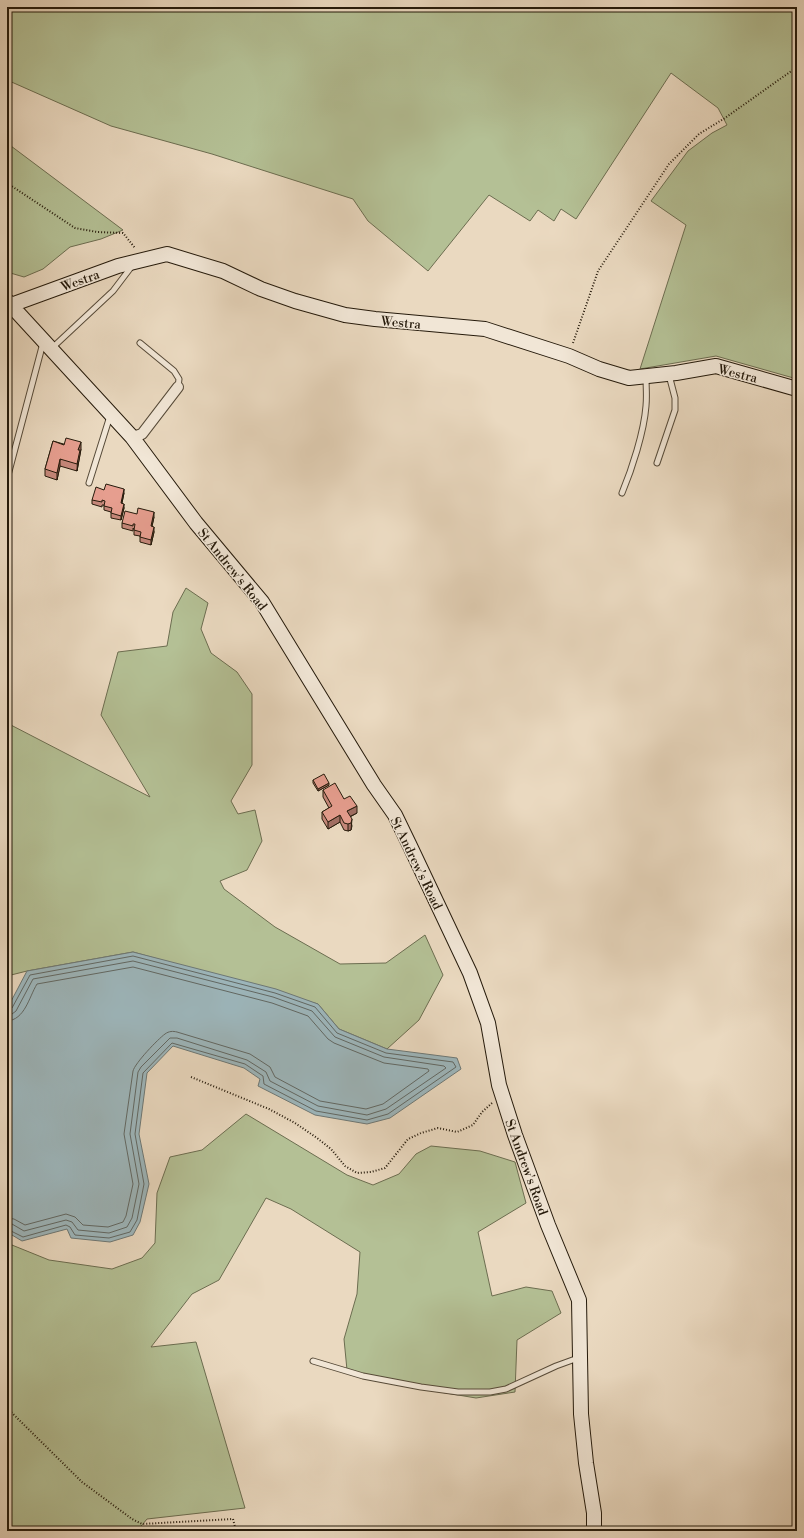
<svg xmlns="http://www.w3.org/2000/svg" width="804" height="1538" viewBox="0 0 804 1538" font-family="'Libre Bodoni',serif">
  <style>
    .green { fill: #b4c095; stroke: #6c6d50 }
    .water { fill: #9db7bd; stroke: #6d7876 }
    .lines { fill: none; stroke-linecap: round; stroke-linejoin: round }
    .shore { stroke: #616864; stroke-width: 1 }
    .lane-casing { stroke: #564a38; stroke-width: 7 }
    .street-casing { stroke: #564a38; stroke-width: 12 }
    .secondary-casing { stroke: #251a0b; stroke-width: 16 }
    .path { stroke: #251a0b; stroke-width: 2; stroke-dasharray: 1 2; stroke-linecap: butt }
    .lane { stroke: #f1e6d6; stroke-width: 5 }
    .street { stroke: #f1e6d6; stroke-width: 10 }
    .secondary { stroke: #f1e6d6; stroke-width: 14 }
    .wall { fill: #c6887b; stroke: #251a0b }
    .shaded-wall { fill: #a16f64; stroke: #251a0b }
    .building { fill: #e69e8f; stroke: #251a0b }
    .labels { text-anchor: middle; stroke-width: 3; stroke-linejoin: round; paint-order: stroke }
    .street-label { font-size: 13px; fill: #251a0b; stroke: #f1e6d6 }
  </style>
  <rect width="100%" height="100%" fill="#ead9c0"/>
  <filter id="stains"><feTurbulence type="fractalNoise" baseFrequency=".005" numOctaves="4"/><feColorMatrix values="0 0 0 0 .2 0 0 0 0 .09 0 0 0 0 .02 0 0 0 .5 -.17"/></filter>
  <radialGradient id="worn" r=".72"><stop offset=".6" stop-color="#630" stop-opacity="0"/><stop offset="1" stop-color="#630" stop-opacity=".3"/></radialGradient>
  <path class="green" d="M7,7H797V379L716,356L640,369L686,225L651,201L688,151L712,133L727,125L718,108L671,73L576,219L561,209L554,221L538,210L530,221L489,195L428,271L368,221L353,199L212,154L111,126L7,80Z
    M7,143L123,230L101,239L70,247L43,269L24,277L7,272Z
    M186,588L208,603L201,629L211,653L237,672L252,694V765L231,801L238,814L255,810L262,841L247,870L220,881L224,889L275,927L340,964L386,963L425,935L443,975L419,1020L387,1049L339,1029L318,1004L133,952L27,971L7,976V723L150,797L101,715L118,652L167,646L173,612Z
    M246,1114L347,1175L373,1185L399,1174L416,1154L431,1146L480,1151L515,1162L526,1203L478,1232L492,1296L526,1287L552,1291L561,1313L517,1340L515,1392L476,1398L410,1387L347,1370L344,1339L357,1294L360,1252L291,1209L266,1198L219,1280L192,1294L151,1347L196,1342L245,1508L147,1519L137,1531H7V1243L49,1260L112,1269L142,1258L155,1243L157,1193L170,1157L202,1150Z"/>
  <path class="water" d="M133,952L276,989L318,1004L339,1029L387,1049L457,1058L461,1069L390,1118L367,1124L315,1115L258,1086L260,1079L244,1068L173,1046L147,1073L139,1134L149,1184L140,1222L133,1235L110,1242L71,1238L67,1229L22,1241L7,1232V1009L27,971Z"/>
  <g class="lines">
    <path class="shore" d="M7,1010L12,1008L30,975L133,956L275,993L315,1007L337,1033L386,1053L453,1062L456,1067L388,1114L367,1120L316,1111L264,1084L263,1076L245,1064L172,1043L143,1073L135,1134L144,1184L137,1220L130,1232L109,1238L75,1235L70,1227L66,1225L23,1237L7,1229
      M7,1015L12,1014L16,1011L33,979L133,961L273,997L312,1011L335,1037L384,1057L444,1066L446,1068L386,1109L367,1115L318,1106L270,1081L266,1072L247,1060L177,1038H170L141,1067L138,1072L130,1134L139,1184L132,1218L127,1227L109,1233L78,1230L72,1222L66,1220L24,1231L12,1224H7
      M7,1021C25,1020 29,997 37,984L133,967L272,1003L308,1016L328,1039L334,1043L384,1063L428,1069L429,1071L383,1104L366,1109L320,1101L275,1077L270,1067L250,1054L177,1032C173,1031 169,1031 165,1034C158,1039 135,1063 133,1071L124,1134L133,1184L126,1216L123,1222L108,1227L83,1225L75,1217L66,1214L25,1225L14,1219L7,1218"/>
    <defs>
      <path id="lane" d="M140,343L174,371L179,379L178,387
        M51,349L113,291L132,266
        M657,463L675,410V398L669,375
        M7,479L43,343
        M89,483L110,416
        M622,493C632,469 644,432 646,406C647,396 646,387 646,377
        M313,1361L363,1376L421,1387L458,1392H490L506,1389L556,1366L578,1358"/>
      <path id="street" d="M132,437L142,434L178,387"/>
      <path id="secondary" d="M7,301L132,437L196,523L262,602L374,785L395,815L410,846L470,973L488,1023L499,1085L515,1135L548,1225L579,1300L581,1414L586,1463L594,1513V1531
        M11,305L118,266L167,254L223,271L261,289L295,301L345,315L375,319L485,329L569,356L599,369L629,378L676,373L716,366L797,389"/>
    </defs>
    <use href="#lane" class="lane-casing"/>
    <use href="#street" class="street-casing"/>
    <use href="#secondary" class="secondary-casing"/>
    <path class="path" d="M7,183L75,228L97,232L123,233L135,248
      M573,343L598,271L669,164L699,134L725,118L797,67
      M191,1077L269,1109L295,1123L317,1138L331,1149L345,1166L357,1173L371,1172L385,1168L408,1139L421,1133L438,1128L457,1132L473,1125L482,1112L492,1103
      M7,1408L82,1482L132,1519L142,1524L233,1519L236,1531"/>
    <use href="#lane" class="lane"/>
    <use href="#street" class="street"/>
    <use href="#secondary" class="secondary"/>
  </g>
  <path class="wall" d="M53,441L81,449L77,471L60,466L57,480L45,476V469Z
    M104,490L124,493L122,503L124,508L121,520L111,518V512L104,510V505H102V507L92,504V500Z
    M154,517L152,526L154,532L151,545L140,542V536L134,535V529L133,528V531L122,528V523Z
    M313,780L329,785L318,791L313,783Z
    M323,790L344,799L357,813L350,817L352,826L351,830L348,831L344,830L340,822L328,829L322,819V812L329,808L323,797Z"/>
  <path class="shaded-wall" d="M81,442V449L77,471L78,450Z
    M60,459V466L57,480V473Z
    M124,489V493L121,507V503Z
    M124,504V508L121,520V516Z
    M154,512V517L151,531V526Z
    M154,527V532L151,545V540Z
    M329,783V785L318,791V789Z
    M357,806V813L347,818V811Z
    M340,815V822L328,829V822Z
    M352,819L351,830L348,831V824Z"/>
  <path class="building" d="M66,438L81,442L78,450H80L77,464L60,459L57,473L45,469L53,441L64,445Z
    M106,484L124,489L121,503L124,504L121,516L111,513L112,508L104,506L105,501L102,500V502L92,500L96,487L104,490Z
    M138,508L154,512L151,526L154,527L151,540L140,537L141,532L134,530L135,524H133V526L122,523L125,511L137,514Z
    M324,774L329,783L318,789L313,780Z
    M335,783L344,799L350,796L357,806L347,811L352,819L351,823L348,824L344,823L340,815L328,822L322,812L332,806L323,790Z"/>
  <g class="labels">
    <g class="street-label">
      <text transform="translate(80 280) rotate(-20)" y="5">Westra</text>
      <text transform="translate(401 322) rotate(5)" y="5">Westra</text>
      <text transform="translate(738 373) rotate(14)" y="5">Westra</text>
      <text transform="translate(233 569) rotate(51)" y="5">St Andrew's Road</text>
      <text transform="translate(417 863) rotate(64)" y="5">St Andrew's Road</text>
      <text transform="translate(527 1167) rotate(70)" y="5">St Andrew's Road</text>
    </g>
  </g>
  <rect width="804" height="1538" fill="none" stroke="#ead9c0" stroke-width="24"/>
  <rect x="8" y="8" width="788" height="1522" fill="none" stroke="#251a0b" stroke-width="2"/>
  <rect x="12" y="12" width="780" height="1514" fill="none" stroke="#251a0b"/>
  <rect width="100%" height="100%" filter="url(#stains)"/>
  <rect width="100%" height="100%" fill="url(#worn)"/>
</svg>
